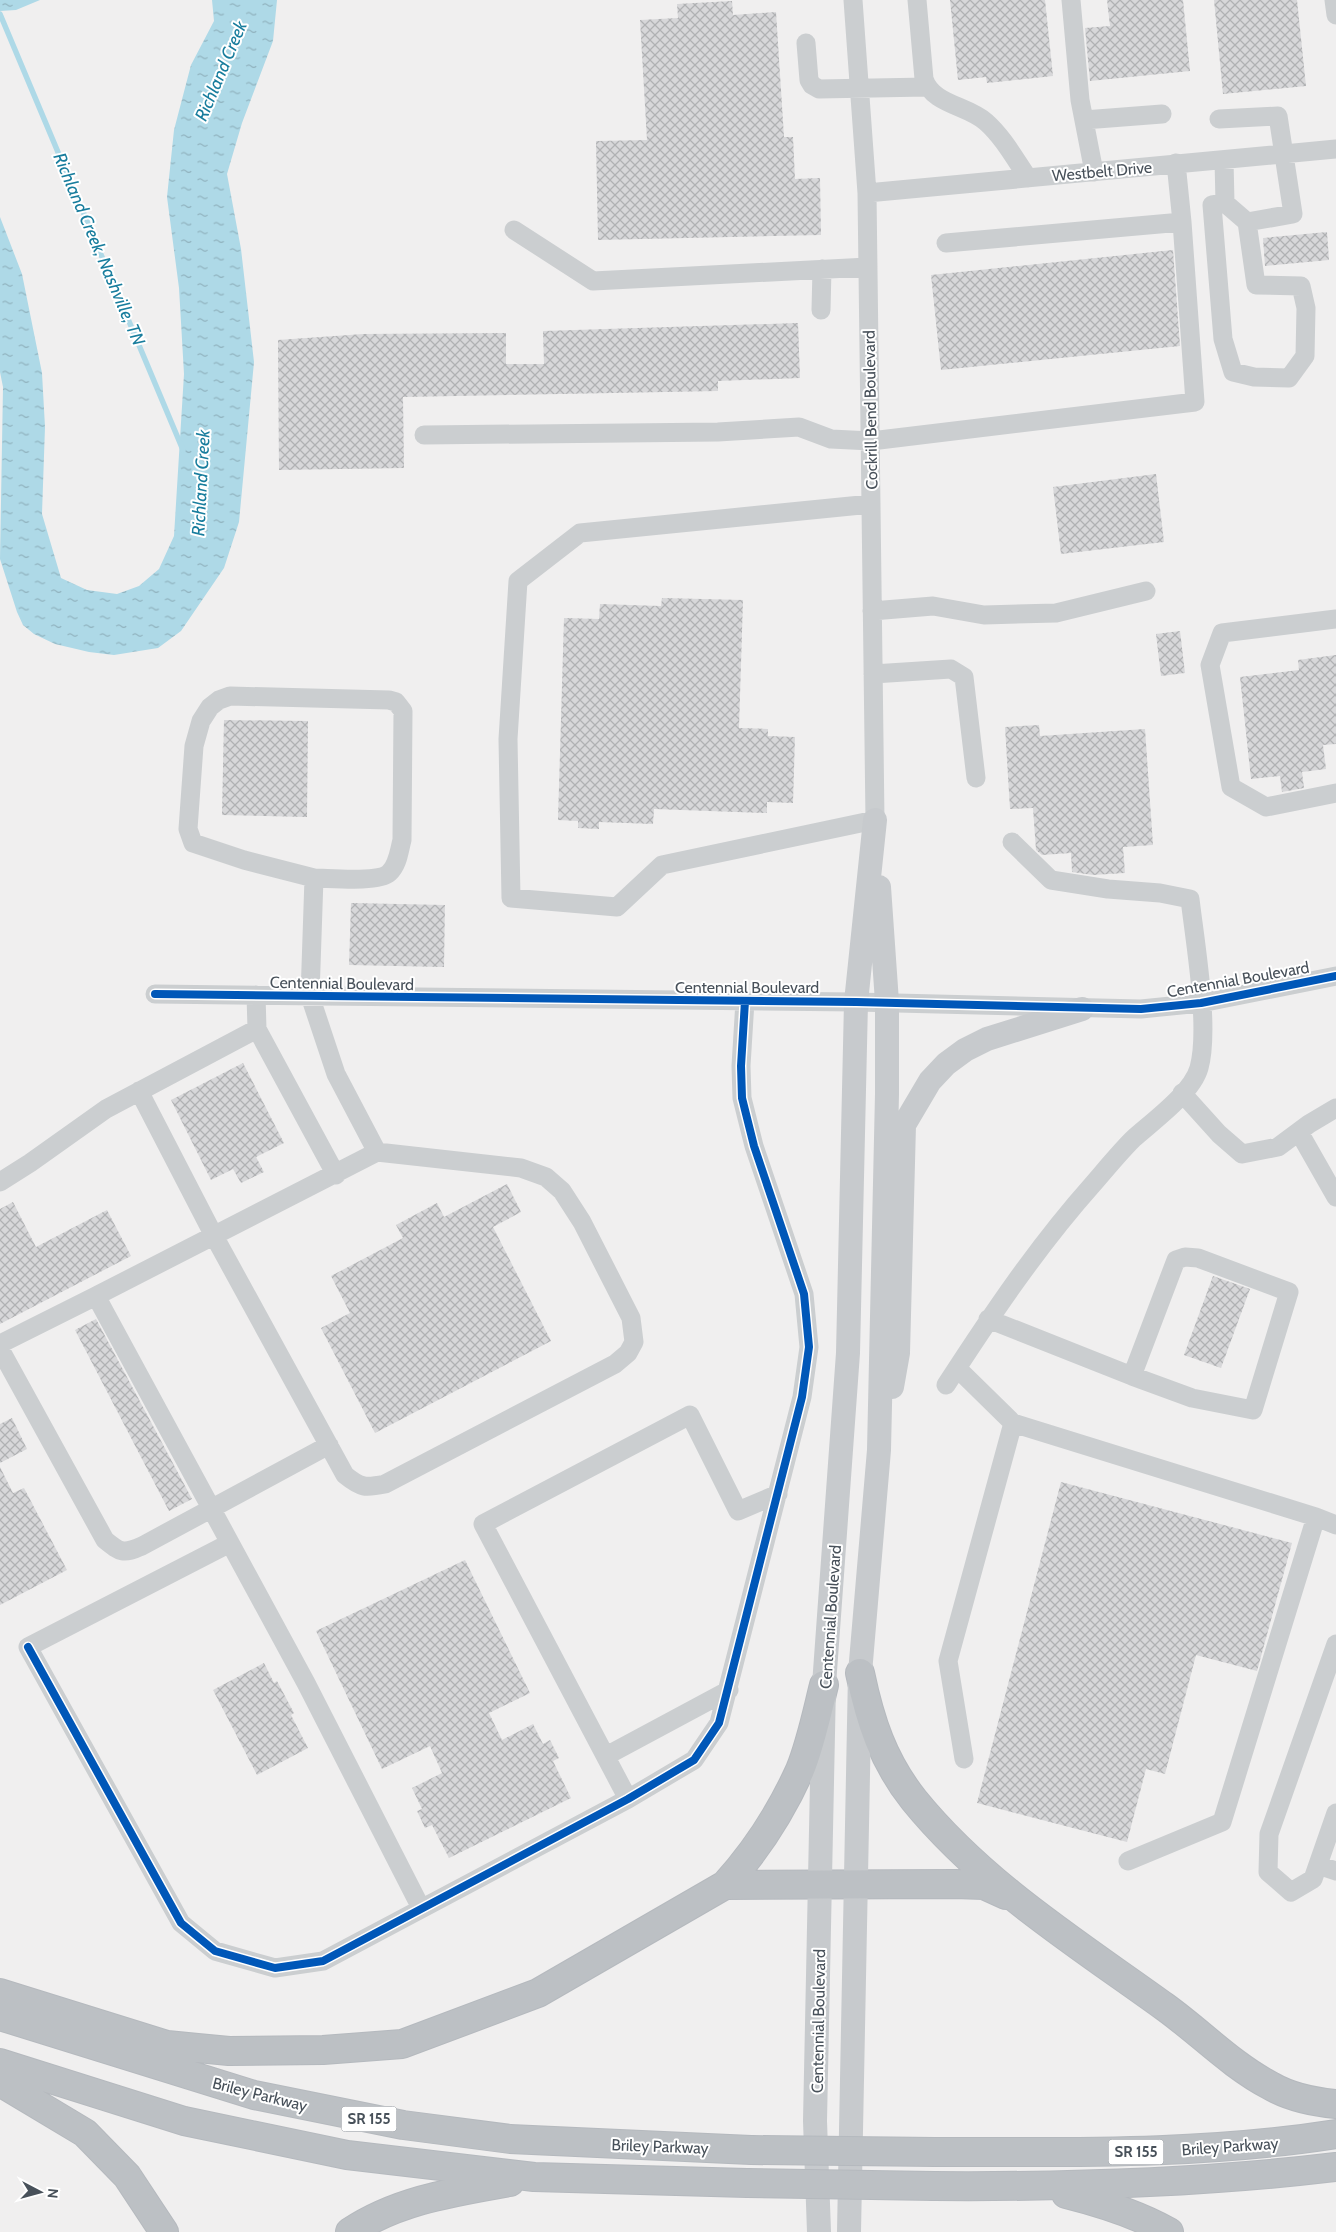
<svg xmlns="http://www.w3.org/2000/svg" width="1336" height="2232" viewBox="0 0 1336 2232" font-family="Cabin,sans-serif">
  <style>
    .water { fill: url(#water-ripples) }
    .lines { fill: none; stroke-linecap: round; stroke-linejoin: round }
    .stream { stroke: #aed9e7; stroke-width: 5.5 }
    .building { fill: url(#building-cross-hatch) }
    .highway-casing { stroke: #b5b9be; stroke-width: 30 }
    .minor { stroke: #cbced0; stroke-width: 19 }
    .major { stroke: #c7cacd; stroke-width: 24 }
    .highway { stroke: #bcc0c4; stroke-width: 28 }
    .highway-bridge-casing { stroke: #b5b9be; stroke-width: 30; stroke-linecap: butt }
    .highway-bridge { stroke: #bcc0c4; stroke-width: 28 }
    .cycleway-casing { stroke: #fff; stroke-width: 11 }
    .cycleway { stroke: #0057b8; stroke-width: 8 }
    .labels { text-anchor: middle; stroke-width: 4; stroke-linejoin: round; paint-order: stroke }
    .shield { fill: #fff; stroke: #7f858c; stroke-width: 1 }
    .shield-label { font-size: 15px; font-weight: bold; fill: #48515a }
    .street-label { font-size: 16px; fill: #48515a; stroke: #fff }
    .water-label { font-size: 18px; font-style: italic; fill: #187d9d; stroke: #fff }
  </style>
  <defs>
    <pattern id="water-ripples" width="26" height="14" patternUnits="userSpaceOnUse" patternTransform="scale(1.25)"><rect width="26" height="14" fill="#aed9e7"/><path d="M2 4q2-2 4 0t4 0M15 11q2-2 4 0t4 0" fill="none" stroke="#90b2be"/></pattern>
    <pattern id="building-cross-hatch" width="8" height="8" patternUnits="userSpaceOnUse" patternTransform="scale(1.25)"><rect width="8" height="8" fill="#d7d7d9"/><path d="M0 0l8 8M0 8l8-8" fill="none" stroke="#b0b1b3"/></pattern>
  </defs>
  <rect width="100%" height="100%" fill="#f0efef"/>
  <path class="water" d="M0,0H40L16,10L0,11Z
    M212,0H277L273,41L242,123L227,174L241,249L254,362L239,522L224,568L181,631L158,648L114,655L89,652L55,644L34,634L23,625L17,612L0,559L3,387L0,372V217L22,274L42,373L45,427L42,514L61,578L87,590L117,594L139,586L159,569L174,536L184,374L179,288L167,197L174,130L191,65L214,21Z"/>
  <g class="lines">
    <path class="stream" d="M0,14L183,450"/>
  </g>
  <path class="building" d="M950,0H1045L1053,76L987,83L986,77L958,80Z
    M1107,0H1183L1190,71L1090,81L1085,28L1110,26Z
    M1214,0H1297L1306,86L1223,94Z
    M732,1L733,15L776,12L784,137H793L795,179L820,178L821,235L598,240L596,141L647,140L640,20L678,18L677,4Z
    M1327,232L1329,260L1265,266L1263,238Z
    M1173,250L1180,346L941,370L931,275Z
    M798,323L800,378L718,381V391L403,397L404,468L279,470L278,340L363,334L506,333V364H544L543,331Z
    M1156,474L1164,542L1061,554L1053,487Z
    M662,598L743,600L739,728L768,729V736L795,737L793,803L767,802V813L654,809L653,824L599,822V829L578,828V821L558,820L564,618L599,619L600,604L661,606Z
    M1180,631L1185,673L1161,676L1156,634Z
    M1336,655V744L1323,745L1326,769L1302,772L1304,788L1282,792L1280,776L1251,779L1240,677L1299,670L1298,660Z
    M224,720L308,721L307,817L222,815Z
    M1039,725L1040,736L1145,729L1153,845L1123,847L1125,873L1093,875L1072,872L1071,853L1042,855L1036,850L1033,808L1010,809L1005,727Z
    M351,903L445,905L444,967L349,965Z
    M243,1063L284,1143L256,1157L264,1172L241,1183L233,1169L211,1180L171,1100Z
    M507,1184L521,1212L493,1227L551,1341L375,1433L321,1328L350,1313L331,1276L403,1238L396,1225L437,1203L444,1217Z
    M13,1202L36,1247L107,1210L131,1256L0,1324V1209Z
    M1213,1276L1250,1289L1221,1368L1184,1355Z
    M96,1319L192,1499L169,1511L75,1330Z
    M12,1418L27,1449L0,1463V1424Z
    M0,1467L13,1493L24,1488L67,1570L0,1605Z
    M1061,1482L1292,1543L1257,1671L1196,1655L1165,1774L1146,1769L1127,1842L977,1803Z
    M465,1560L530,1693L489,1713L502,1740L533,1724L543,1744L550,1740L559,1758L553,1761L571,1798L449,1858L432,1825L425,1828L417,1811L422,1809L412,1788L442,1773L430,1746L382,1769L316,1631Z
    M264,1663L274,1683L277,1681L294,1713L291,1715L308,1748L257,1775L213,1690Z"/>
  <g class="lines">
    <defs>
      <path id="highway" d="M860,1673C870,1721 883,1761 914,1800C983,1885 1078,1944 1165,2007C1201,2033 1231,2065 1271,2086C1290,2097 1314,2102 1336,2104
        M725,1885L955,1884L984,1885L1006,1895
        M0,1993L167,2045L229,2051L323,2050L402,2044L538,1993L725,1885C756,1851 781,1812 800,1770C811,1743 817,1713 824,1685
        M0,2016L254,2095L403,2125L510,2139L751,2150
        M0,2063L184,2121L347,2155L534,2177L747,2183
        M0,2082L85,2133L127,2176L164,2232
        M935,2152C1069,2152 1203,2155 1336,2134
        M934,2186C1068,2187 1203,2183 1336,2167
        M1066,2194C1102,2203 1137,2214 1169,2232
        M350,2232C398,2200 454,2192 510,2182"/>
    </defs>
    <use href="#highway" class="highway-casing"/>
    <path class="minor" d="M853,0L867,193L875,820L662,865L617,907L511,898L508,739L518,581L580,533L871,504
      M917,0L924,79C933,105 967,105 986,122C1003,137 1015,159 1028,178
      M1071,0L1080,100L1094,172
      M1334,0L1336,15
      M806,43L809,80L812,85L819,89L927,87
      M1219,119L1278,116L1293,214L1247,222L1225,203L1224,160
      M1084,120L1162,114
      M867,193L1336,149
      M1225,203L1212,205L1223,339L1233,372L1254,377L1289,378L1305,356L1306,308L1301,286L1256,285L1247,222
      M514,230L593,281L868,267
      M946,243L1182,222L1176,163
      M821,310L822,269
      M424,435L718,432L799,427L831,439L871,441L1195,402L1182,222
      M872,611L933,606L984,615L1056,613L1146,591
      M1336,619L1222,633L1210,665L1231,787L1266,807L1336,793
      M873,674L951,669L964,677L976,778
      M314,878L244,860L193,843L188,829L194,746L201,721L210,707L219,700L230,696L389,700L396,702L403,711L402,840C399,851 398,865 389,873C378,883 329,878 314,878L310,996L336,1074L377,1152L96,1296L306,1683L421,1908
      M155,994L856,1002L1141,1009L1201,1003L1336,976
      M256,995L257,1029
      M139,1091L213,1234L345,1475C361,1488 365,1488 385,1484L615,1364L628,1353L634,1342L631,1318L582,1222L562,1191L546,1177L521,1168L377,1152
      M1182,1093L1219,1134L1242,1154L1278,1147L1309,1124L1336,1108
      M1299,1132L1336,1197
      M0,1182L30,1163L106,1109L257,1029L336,1175
      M988,1319L1132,1376L1176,1260L1185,1257L1198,1258L1289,1292L1253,1410L1192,1398L1132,1376
      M0,1344L96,1296
      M0,1349L105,1540C121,1553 123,1554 142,1546L329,1445
      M957,1368L1013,1423L1316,1517L1222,1822L1128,1861
      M946,1385C992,1314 1037,1247 1093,1184C1106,1169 1119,1153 1133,1139C1153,1121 1192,1093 1199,1068C1210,1028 1195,942 1190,899L1160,893L1108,889L1051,880L1012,842
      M1316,1517L1336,1525
      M230,1543L28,1647L181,1923L215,1951L275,1968L323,1961L628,1799L694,1760L719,1723L802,1397L809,1347L804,1294L754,1146L742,1098L741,1066L745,1001
      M1336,1644L1269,1834L1268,1872L1291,1892L1313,1879L1336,1813
      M606,1756L729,1690
      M964,1759L948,1661L1013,1423
      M628,1799L483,1524L690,1415L738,1511L778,1494
      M1318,1865L1336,1871"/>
    <path class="major" d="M892,1387L898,1353L904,1125L930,1081L946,1064L965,1050L987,1039L1082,1009
      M819,2232L815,2121L824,1685L848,1353L856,1002L875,820
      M849,2232L860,1673L879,1450L887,1094V1002L879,887"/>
    <use href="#highway" class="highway"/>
    <defs>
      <path id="highway-bridge" d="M751,2150L935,2152
        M747,2183L934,2186"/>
    </defs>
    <use href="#highway-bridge" class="highway-bridge-casing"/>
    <use href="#highway-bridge" class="highway-bridge"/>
    <defs>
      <path id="cycleway" d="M155,994L856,1002L1141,1009L1201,1003L1336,976
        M28,1647L181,1923L215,1951L275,1968L323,1961L628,1799L694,1760L719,1723L802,1397L809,1347L804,1294L754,1146L742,1098L741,1066L745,1001"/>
    </defs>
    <use href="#cycleway" class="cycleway-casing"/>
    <use href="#cycleway" class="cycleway"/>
  </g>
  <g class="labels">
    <g class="shield">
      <rect x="341.5" y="2106.5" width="55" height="25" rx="4"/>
      <rect x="1108.5" y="2139.5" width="55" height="25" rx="4"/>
    </g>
    <g class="shield-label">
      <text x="369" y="2124">SR 155</text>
      <text x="1136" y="2157">SR 155</text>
    </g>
    <g class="street-label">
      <text transform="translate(1102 171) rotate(-5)" y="6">Westbelt Drive</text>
      <text transform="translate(870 410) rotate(-91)" y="6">Cockrill Bend Boulevard</text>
      <text transform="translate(1238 979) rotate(-10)" y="6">Centennial Boulevard</text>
      <text transform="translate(342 983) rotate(1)" y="6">Centennial Boulevard</text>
      <text x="747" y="993">Centennial Boulevard</text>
      <text transform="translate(830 1617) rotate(-86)" y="6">Centennial Boulevard</text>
      <text transform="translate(818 2021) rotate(-89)" y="6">Centennial Boulevard</text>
      <text transform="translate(260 2094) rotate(14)" y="6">Briley Parkway</text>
      <text transform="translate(660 2146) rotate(2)" y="6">Briley Parkway</text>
      <text transform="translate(1230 2146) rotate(-4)" y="6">Briley Parkway</text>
    </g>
    <g class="water-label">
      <text transform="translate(221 71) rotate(-67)" y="6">Richland Creek</text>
      <text transform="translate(99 249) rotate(67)" y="6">Richland Creek, Nashville, TN</text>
      <text transform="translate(201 483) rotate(-87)" y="6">Richland Creek</text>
    </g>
  </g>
  <g transform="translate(40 2192) rotate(96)" stroke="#ffffff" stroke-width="4" paint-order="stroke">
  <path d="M0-4L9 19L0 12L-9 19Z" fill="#48515a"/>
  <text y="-8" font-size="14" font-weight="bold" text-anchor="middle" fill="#48515a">N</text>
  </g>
</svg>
